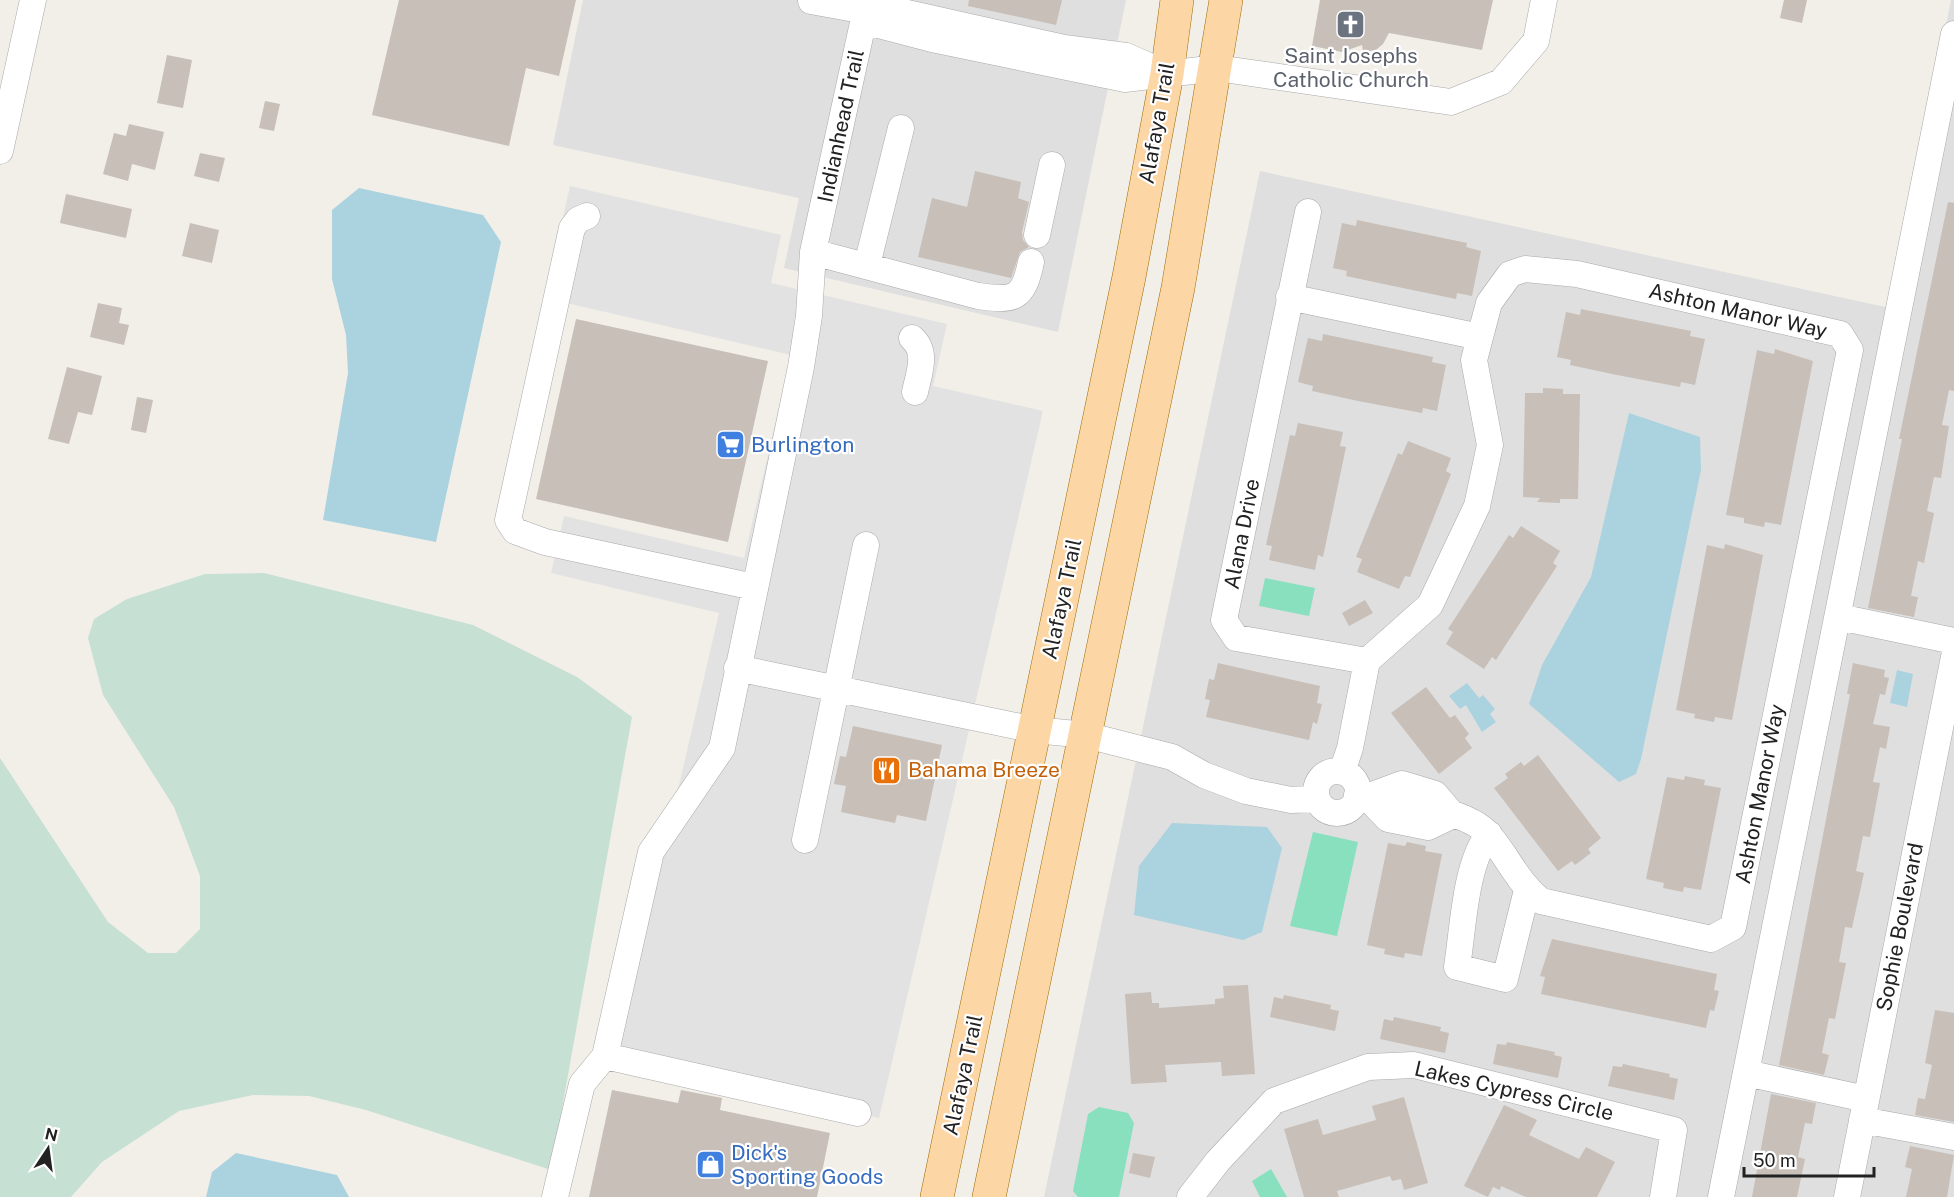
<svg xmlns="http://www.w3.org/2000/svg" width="1954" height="1197" viewBox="0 0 1954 1197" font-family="'Public Sans',sans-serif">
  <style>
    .residential { fill: #e0dfdf }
    .wetland { fill: #c6e0d4 }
    .pitch { fill: #88e0be }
    .parking { fill: #e2e2e2 }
    .water { fill: #aad3df }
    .building { fill: #c7bfb8 }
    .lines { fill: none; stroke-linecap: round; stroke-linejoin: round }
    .minor-casing { stroke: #a9a9a9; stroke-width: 27 }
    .major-casing { stroke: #a06b00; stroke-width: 34 }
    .minor { stroke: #fff; stroke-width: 26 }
    .major { stroke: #fcd6a4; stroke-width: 33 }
    .labels { text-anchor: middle; stroke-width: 4.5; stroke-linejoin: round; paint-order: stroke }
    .worship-label { font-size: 21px; fill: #5b616d; stroke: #fff }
    .street-label { font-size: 21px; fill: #222; stroke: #fff }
    .shop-label { font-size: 21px; fill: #366cbe; stroke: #fff; text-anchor: start }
    .food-label { font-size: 21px; fill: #c56008; stroke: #fff; text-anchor: start }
  </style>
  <rect width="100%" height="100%" fill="#f2efe9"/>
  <path class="residential" d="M583,0H1126L1058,332L784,268L799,198L553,145Z
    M1951,0H1954V1197H1044L1260,171L1890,308Z"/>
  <path class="wetland" d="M264,573L473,625L577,677L632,717L551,1170L366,1110L309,1096L253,1095L179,1111L102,1162L71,1197H0V758L108,922L148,953H176L200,929V876L174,807L103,695L88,638L94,619L127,599L205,574Z"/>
  <path class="pitch" d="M1265,578L1315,588L1309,616L1259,606Z
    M1313,832L1358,842L1337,936L1290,926Z
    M1099,1107L1128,1113L1134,1123L1119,1197H1078L1073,1191L1088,1114Z
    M1271,1169L1287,1197H1260L1252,1181Z"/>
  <path class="parking" d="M570,186L781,235L771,283L947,324L933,386L1043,411L879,1118L616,1057L719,613L551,573L564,516L744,558L791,355L545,298Z"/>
  <path class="water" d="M359,188L483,215L501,242L436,542L323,520L348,373L346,335L332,279V210Z
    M1629,413L1700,437L1701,470L1641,759L1636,774L1619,782L1529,704L1542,665L1591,577Z
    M1897,670L1913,674L1907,707L1890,703Z
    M1467,683L1479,698L1483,695L1495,709L1490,714L1496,722L1482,732L1466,705L1460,709L1449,696Z
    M1172,823L1267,827L1282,848L1262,932L1243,940L1134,915L1139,866Z
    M236,1153L337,1175L349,1197H206L212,1172Z"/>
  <path class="building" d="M399,0H576L559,76L526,68L509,146L372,115Z
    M969,0H1062L1056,25L968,6Z
    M1320,0H1493L1482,50L1389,33L1383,44L1376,50L1363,52L1362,45L1342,52L1312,46Z
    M1784,0H1807L1802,23L1780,18Z
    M167,55L192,60L183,108L157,103Z
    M265,101L280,104L274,131L259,128Z
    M129,124L164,132L155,170L132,164L128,181L103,174L114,133L126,136Z
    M200,153L225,158L219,182L194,176Z
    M975,171L1021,182L1018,198L1029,202L1022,232L1023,240L1029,247L1020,252L1011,278L918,257L932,198L967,207Z
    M66,194L132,209L126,238L60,223Z
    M1948,202L1954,203V391L1949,390L1942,425L1949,426L1941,478L1934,477L1927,511L1934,513L1924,563L1918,561L1911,596L1918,597L1914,617L1868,608L1902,439H1899Z
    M1357,220L1467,243L1466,247L1481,251L1472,296L1457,293L1456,299L1393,286L1346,276L1347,271L1333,268L1342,223L1356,226Z
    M190,223L219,230L212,263L182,256Z
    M98,303L122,308L119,323L129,325L124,345L90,337Z
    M1581,309L1691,331L1690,336L1705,339L1695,385L1681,382L1680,387L1617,375L1570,365L1571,360L1557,357L1566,312L1580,315Z
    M576,319L768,361L728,542L536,499Z
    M1323,334L1433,357L1432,362L1446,365L1437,411L1423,408L1422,413L1358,401L1312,391L1313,386L1298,382L1308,338L1322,341Z
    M1775,349L1813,361L1781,525L1765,522L1764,527L1744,523V518L1726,515L1757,350L1774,354Z
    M67,367L102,376L92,415L78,412L69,444L48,439Z
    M1543,388L1563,389V394H1580L1578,499H1560V503L1537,502L1540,498L1523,497L1525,393H1543Z
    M137,397L153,400L146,433L131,430Z
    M1298,423L1343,432L1340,446L1346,447L1323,557L1318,555L1315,570L1269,560L1272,546L1266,545L1290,435L1295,436Z
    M1408,441L1451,458L1446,471L1451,474L1410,577L1405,576L1399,589L1357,572L1362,559L1356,557L1398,453L1402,455Z
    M1521,526L1560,551L1553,563L1557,566L1496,660L1492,657L1484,669L1446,644L1453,632L1448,629L1509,535L1513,538Z
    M1725,544L1763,555L1732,720L1715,717L1714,722L1694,718L1695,714L1676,710L1707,545L1724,549Z
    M1365,600L1373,613L1349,626L1342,613Z
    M1218,663L1320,686L1317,703L1322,704L1317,724L1313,722L1309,740L1206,717L1210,700L1205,699L1209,679L1214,680Z
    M1853,663L1885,670L1884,677L1889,678L1885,695L1880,694L1873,724L1890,727L1886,749L1880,747L1873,782L1880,783L1870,837L1863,836L1856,871L1864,873L1852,928L1845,927L1839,962L1846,963L1835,1019L1829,1018L1822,1053L1829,1055L1824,1075L1779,1065L1850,694H1847Z
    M1426,687L1450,718L1455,715L1469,734L1465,738L1472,748L1439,774L1391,713Z
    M853,726L942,745L926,821L897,815L895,823L841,812L846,786L834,784L840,756L846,757Z
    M1538,755L1601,838L1588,849L1591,853L1575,865L1572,861L1558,871L1494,788L1508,778L1505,774L1521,762L1524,766Z
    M1685,776L1705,780L1704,785L1721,788L1701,890L1684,887L1683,892L1663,888L1664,883L1646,879L1667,777L1684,780Z
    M1407,842L1426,846L1425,851L1442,854L1422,956L1405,953L1404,958L1384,954L1385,949L1367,945L1388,843L1405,846Z
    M1552,939L1717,974L1714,990L1719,991L1714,1011L1710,1010L1706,1028L1541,994L1545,977L1540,976Z
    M1248,985L1255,1074L1222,1076L1221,1062L1165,1065L1167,1082L1131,1084L1125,994L1151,992L1152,1003H1159V1008L1215,1004V999L1224,998L1223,986Z
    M1284,995L1331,1005L1330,1009L1339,1011L1335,1031L1270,1017L1274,997L1283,999Z
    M1935,1010L1954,1013V1122L1915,1115L1918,1098L1925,1099L1932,1065L1925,1063Z
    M1394,1017L1441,1027L1440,1031L1449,1033L1445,1053L1380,1039L1384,1019L1393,1021Z
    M1507,1042L1555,1052L1554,1055L1562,1057L1558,1078L1493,1064L1497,1044L1506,1045Z
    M1623,1064L1670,1074L1669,1077L1678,1079L1674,1100L1608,1086L1613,1066L1622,1067Z
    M612,1090L678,1103L681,1090L722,1098L720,1110L830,1133L817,1197H589Z
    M1771,1094L1816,1103L1812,1124L1805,1123L1798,1157L1805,1159L1797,1197H1752Z
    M1404,1097L1428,1183L1404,1190L1401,1179L1392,1181L1390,1176L1337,1191L1339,1197H1304L1284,1129L1318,1119L1323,1135L1376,1120L1372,1106Z
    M1504,1105L1537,1120L1529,1135L1579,1159L1586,1147L1615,1162L1597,1197H1526L1501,1186L1500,1190L1493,1187L1488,1197L1464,1186Z
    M1910,1146L1954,1155L1947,1197H1906L1912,1169L1905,1167Z
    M1133,1153L1155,1157L1150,1178L1129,1173Z"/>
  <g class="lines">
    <defs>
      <path id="minor" d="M811,1L866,11
        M867,4L1064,48L1126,56L1167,74
        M863,21L932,39L1125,79L1217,68L1451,102L1501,82L1536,41L1544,0
        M0,151L33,0
        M1308,212L1224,620L1236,638L1367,661
        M587,216L578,220L572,228L508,520L515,531L545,542L754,587
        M1037,235L1052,165
        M813,252L978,296C1014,301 1023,300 1031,262
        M867,265L901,128
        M1289,297L1480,337
        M912,338C928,352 919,373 915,392
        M1839,617L1954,641
        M737,668L1035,730L1086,735L1172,757L1204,775L1246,791L1291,800L1317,799
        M1316 792a21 21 0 1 1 42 0a21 21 0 1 1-42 0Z
        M1342,772L1350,748L1367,661L1430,605L1477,506L1490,445L1474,360L1489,303L1510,274L1525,269L1577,274L1840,334L1850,350L1733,927L1711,939L1541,901C1518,883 1508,857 1489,835C1466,807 1392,802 1357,795
        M1402,784L1435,794L1453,815L1428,827L1388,819L1367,797Z
        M1489,834C1465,863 1463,930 1457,967L1505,979L1527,890
        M805,840L866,545
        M605,1056L858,1113
        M1746,1073L1866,1099
        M1862,1120L1954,1137
        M555,1197L582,1084L605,1056L651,852L722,748L801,367L809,316L813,252L868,0
        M1190,1197L1218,1161L1274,1101L1368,1067L1414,1065L1674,1130L1663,1197
        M1721,1197L1954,34
        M1847,1197L1954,657"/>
      <path id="major" d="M937,1197L1129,277L1167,74L1177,0
        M989,1197L1178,288L1226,0"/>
    </defs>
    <use href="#minor" class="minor-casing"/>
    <use href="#major" class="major-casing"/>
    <use href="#minor" class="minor"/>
    <use href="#major" class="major"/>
  </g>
  <defs>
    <symbol id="church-square" viewBox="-11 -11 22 22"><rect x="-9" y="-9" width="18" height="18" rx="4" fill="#6b7280" stroke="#fff"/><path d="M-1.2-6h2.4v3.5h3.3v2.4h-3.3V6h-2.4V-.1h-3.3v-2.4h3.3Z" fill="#fff"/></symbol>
    <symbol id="supermarket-square" viewBox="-11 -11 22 22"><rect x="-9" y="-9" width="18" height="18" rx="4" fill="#3f7fe0" stroke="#fff"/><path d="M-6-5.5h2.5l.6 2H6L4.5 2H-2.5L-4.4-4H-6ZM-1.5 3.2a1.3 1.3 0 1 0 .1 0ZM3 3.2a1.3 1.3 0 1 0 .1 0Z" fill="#fff"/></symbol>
    <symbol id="restaurant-square" viewBox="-11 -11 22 22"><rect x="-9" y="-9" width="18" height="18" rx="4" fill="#e8710a" stroke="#fff"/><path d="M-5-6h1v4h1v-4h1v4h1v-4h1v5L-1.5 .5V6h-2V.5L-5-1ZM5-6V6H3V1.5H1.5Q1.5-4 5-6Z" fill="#fff"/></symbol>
    <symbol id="shop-square" viewBox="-11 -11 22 22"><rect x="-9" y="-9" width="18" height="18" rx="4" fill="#3f7fe0" stroke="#fff"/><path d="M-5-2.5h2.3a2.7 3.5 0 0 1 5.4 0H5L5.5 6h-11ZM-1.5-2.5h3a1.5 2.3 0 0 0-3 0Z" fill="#fff"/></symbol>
  </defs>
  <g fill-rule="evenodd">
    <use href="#church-square" x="1334" y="8" width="33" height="33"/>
    <use href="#supermarket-square" x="714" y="428" width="33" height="33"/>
    <use href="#restaurant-square" x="870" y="754" width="33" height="33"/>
    <use href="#shop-square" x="694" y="1148" width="33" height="33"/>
  </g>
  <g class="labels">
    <g class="worship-label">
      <text x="1351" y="63">Saint Josephs<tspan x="1351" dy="24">Catholic Church</tspan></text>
    </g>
    <g class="street-label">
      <text transform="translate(1157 123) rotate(-80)" y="7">Alafaya Trail</text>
      <text transform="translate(841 126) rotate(-78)" y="7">Indianhead Trail</text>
      <text transform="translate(1738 311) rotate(13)" y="7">Ashton Manor Way</text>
      <text transform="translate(1242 534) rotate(-79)" y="7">Alana Drive</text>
      <text transform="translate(1062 599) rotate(-78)" y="7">Alafaya Trail</text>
      <text transform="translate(1760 794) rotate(-79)" y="7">Ashton Manor Way</text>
      <text transform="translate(1900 927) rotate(-79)" y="7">Sophie Boulevard</text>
      <text transform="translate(963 1075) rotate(-78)" y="7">Alafaya Trail</text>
      <text transform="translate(1514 1091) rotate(13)" y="7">Lakes Cypress Circle</text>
    </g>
    <g class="shop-label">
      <text x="751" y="452">Burlington</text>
      <text x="731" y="1160">Dick's<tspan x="731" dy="24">Sporting Goods</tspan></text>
    </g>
    <g class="food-label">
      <text x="908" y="777">Bahama Breeze</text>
    </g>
  </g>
  <g transform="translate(48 1149) rotate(13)" stroke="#ffffff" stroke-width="4.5" paint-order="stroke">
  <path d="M0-4.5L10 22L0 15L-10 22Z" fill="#222222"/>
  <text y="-9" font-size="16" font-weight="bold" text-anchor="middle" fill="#222222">N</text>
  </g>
  <path d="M1744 1167v9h130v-9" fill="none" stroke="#222222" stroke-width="3"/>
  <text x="1753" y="1167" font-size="18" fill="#222222" stroke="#ffffff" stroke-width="4.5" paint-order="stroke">50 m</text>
</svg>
